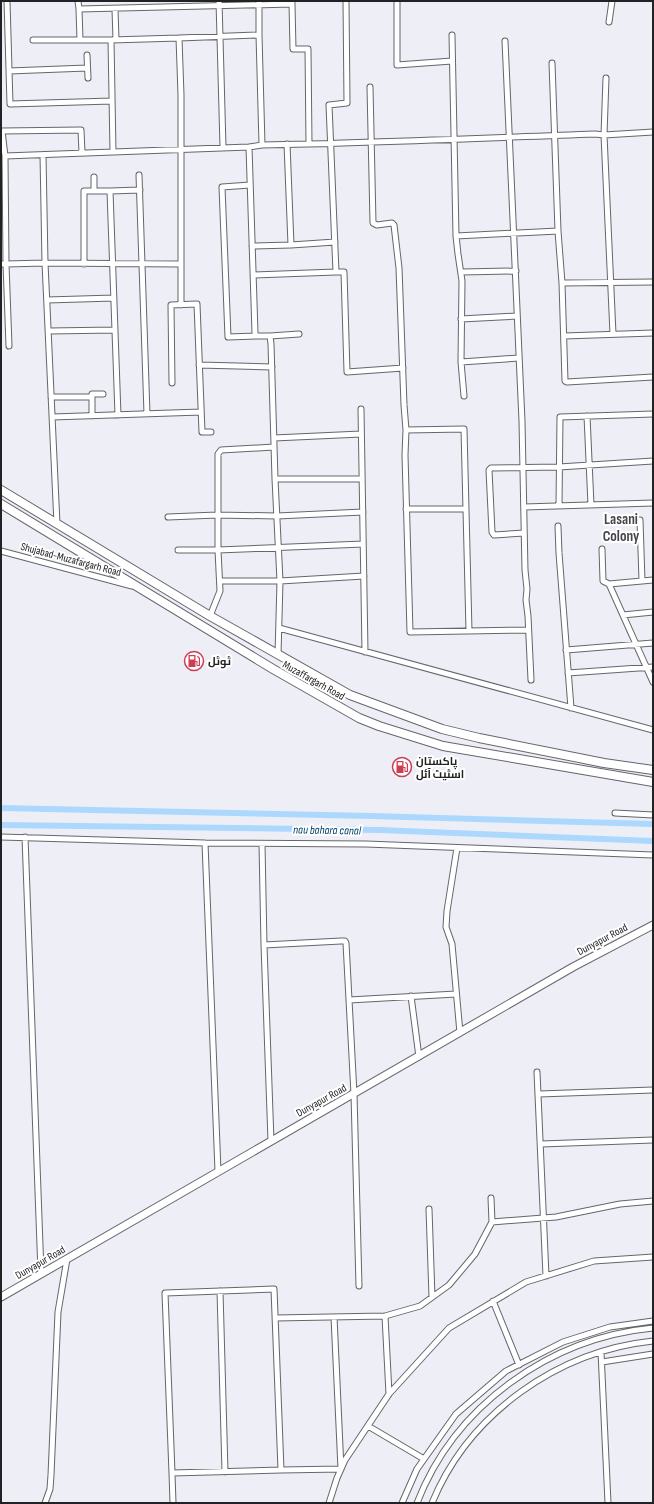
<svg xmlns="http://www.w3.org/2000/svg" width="654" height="1504" viewBox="0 0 654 1504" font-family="'Sofia Sans Condensed',Cairo,sans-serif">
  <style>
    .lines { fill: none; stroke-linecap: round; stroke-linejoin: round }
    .canal { stroke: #acd8fe; stroke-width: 6 }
    .street-casing { stroke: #65656c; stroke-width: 7 }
    .secondary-casing { stroke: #65656c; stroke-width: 9 }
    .primary-casing { stroke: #65656c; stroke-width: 10 }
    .street { stroke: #fff; stroke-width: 5 }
    .secondary { stroke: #fff; stroke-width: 7 }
    .primary { stroke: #fff; stroke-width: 8 }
    .labels { text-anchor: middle; stroke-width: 4; stroke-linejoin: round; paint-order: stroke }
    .street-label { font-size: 11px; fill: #212224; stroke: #fff }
    .poi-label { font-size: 11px; font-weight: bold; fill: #212224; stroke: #fff; text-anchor: start }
    .water-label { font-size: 12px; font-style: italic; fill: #00446e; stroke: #fff }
    .district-label { font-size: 15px; font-weight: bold; fill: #45454b; stroke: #fff }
  </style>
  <rect width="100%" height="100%" fill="#eeeff6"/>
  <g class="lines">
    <path class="canal" d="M1,808L371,816L653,824
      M1,825L380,830L653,841"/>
    <defs>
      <path id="street" d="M7,1L10,104L112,101
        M78,1L79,9L292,4V1
        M219,1L223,147
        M259,1V35
        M346,1L347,103L329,105L336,272H344L347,372L403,368
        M397,1V65L452,61
        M292,4L293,49H308L309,144
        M79,9L80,40
        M115,9L116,40
        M609,22L612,1
        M452,35L456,236L458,254L462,281L461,362L464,396
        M33,40H111L179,38
        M505,41L522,421L525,570L527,589L526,600L528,616L531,680
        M87,55L88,78
        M552,63L558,231L562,283L565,381L567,382L653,377
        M9,71L87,68
        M606,78L604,135L653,132
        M370,87L373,223L377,225L392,223L394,225L399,268L404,405L406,430L405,455L410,632L528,630
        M249,147L255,333L256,336H270L271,344L275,479L280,581L278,655
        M113,152L249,147L262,145C373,143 484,138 595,134L604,135L613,334
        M43,155L45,263L6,264L5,156L113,152L111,40
        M5,156L2,131L81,130L82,153
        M139,175L147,414
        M94,177V191
        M250,185L222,187L228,337L256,336
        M456,236L558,231
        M291,245L335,242
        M252,246L291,245L287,144
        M1,264H6L9,346
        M84,264V191H110
        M462,272L516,271
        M253,275L336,272
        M562,283L653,282
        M47,300L114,298
        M181,305V95L179,38L259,35L262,145
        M461,319L517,316
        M49,331L115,330
        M270,336L299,334
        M564,336L653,333
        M461,362L519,358
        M199,365L272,367
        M172,383L171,305L197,304L202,432H211
        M51,397H92
        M361,409L365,652
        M118,415L110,191L140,190
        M92,416V394H103
        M587,416L591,505
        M52,417L201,412
        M406,430L464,429L469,631
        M274,438L361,434
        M275,479H362
        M559,506L560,417L653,414
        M524,507L653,503
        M406,509H466
        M168,517L217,515L277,516L363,512
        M640,520L642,581
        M57,524L45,263L181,264
        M558,526L559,553L571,708
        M524,533L494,535L492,532L489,470L491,468L559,467L653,461
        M602,549L603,581L609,584L653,580
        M178,550H218L363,544
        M1,551L132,586
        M220,581H280L364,576
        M609,584L653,682
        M623,615L653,612
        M210,616L220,591L218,550V454L221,450L274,447
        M279,628L653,730
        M566,650L653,643
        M568,673L653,667
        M615,813L653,815
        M1,837L205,843L366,844L653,855
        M25,837L41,1273
        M205,843L218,1171
        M262,844L264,945L271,1141
        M457,848L447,911L446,927L452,944L460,1033
        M264,945L341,941H345L346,943L354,1094L359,1286
        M411,996L419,1057
        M349,1000L456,994
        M537,1072L546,1276
        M539,1094L653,1090
        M541,1144L653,1140
        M491,1198L492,1222L556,1217L620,1204L653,1201
        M429,1209L432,1297
        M220,1291L225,1472
        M493,1301L519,1365
        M385,1316L389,1394
        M275,1318L385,1316L420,1306L449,1285L475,1254L492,1222
        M601,1352L608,1503
        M602,1362L653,1354
        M368,1426L424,1459
        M281,1470L341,1469L334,1317
        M172,1473L281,1470L274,1289L165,1293L172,1473L173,1503
        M45,1503L50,1489L51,1475L58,1312L67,1259
        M329,1503L337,1478L345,1460L389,1394L449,1328L526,1282L594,1261L653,1257
        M402,1503L417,1469L456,1414L506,1371L563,1342L610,1327L653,1321
        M417,1503C455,1405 550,1338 653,1328
        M432,1503C469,1413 558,1351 653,1341"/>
      <path id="secondary" d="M1,1297L573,967L653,925"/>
      <path id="primary" d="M1,490L210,616L350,695L442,729L479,738L604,763L653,770
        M1,504L273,669L359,718L379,726L443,746L653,782"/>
    </defs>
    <use href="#street" class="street-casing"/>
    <use href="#secondary" class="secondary-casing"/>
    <use href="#primary" class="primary-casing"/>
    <use href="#street" class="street"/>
    <use href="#secondary" class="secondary"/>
    <use href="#primary" class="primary"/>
  </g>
  <defs>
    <symbol id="fuel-ring" viewBox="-11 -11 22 22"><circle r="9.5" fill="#fff" stroke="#ce3e53" stroke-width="1.5"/><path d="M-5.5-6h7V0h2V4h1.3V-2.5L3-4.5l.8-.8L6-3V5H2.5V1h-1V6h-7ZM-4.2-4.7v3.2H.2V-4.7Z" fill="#ce3e53"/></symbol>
  </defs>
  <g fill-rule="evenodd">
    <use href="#fuel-ring" x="183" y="650" width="22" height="22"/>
    <use href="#fuel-ring" x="391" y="756" width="22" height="22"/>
  </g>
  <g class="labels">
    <g class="street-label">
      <text transform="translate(71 559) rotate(15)" y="4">Shujabad-Muzafargarh Road</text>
      <text transform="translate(314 680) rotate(29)" y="4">Muzaffargarh Road</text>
      <text transform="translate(602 939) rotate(-28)" y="4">Dunyapur Road</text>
      <text transform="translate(321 1100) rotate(-29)" y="4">Dunyapur Road</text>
      <text transform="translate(40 1262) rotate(-30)" y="4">Dunyapur Road</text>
    </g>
    <g class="poi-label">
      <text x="208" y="665">ٹوٹل</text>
      <text x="416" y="765">پاکستان<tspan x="416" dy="13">اسٹیٹ آئل</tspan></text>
    </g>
    <g class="water-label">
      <text transform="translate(327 830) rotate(1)" y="4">nau bahara canal</text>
    </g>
    <g class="district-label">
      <text x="621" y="524">Lasani<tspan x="621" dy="17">Colony</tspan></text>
    </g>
  </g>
  <rect width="654" height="1504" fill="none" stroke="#212224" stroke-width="4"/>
</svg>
